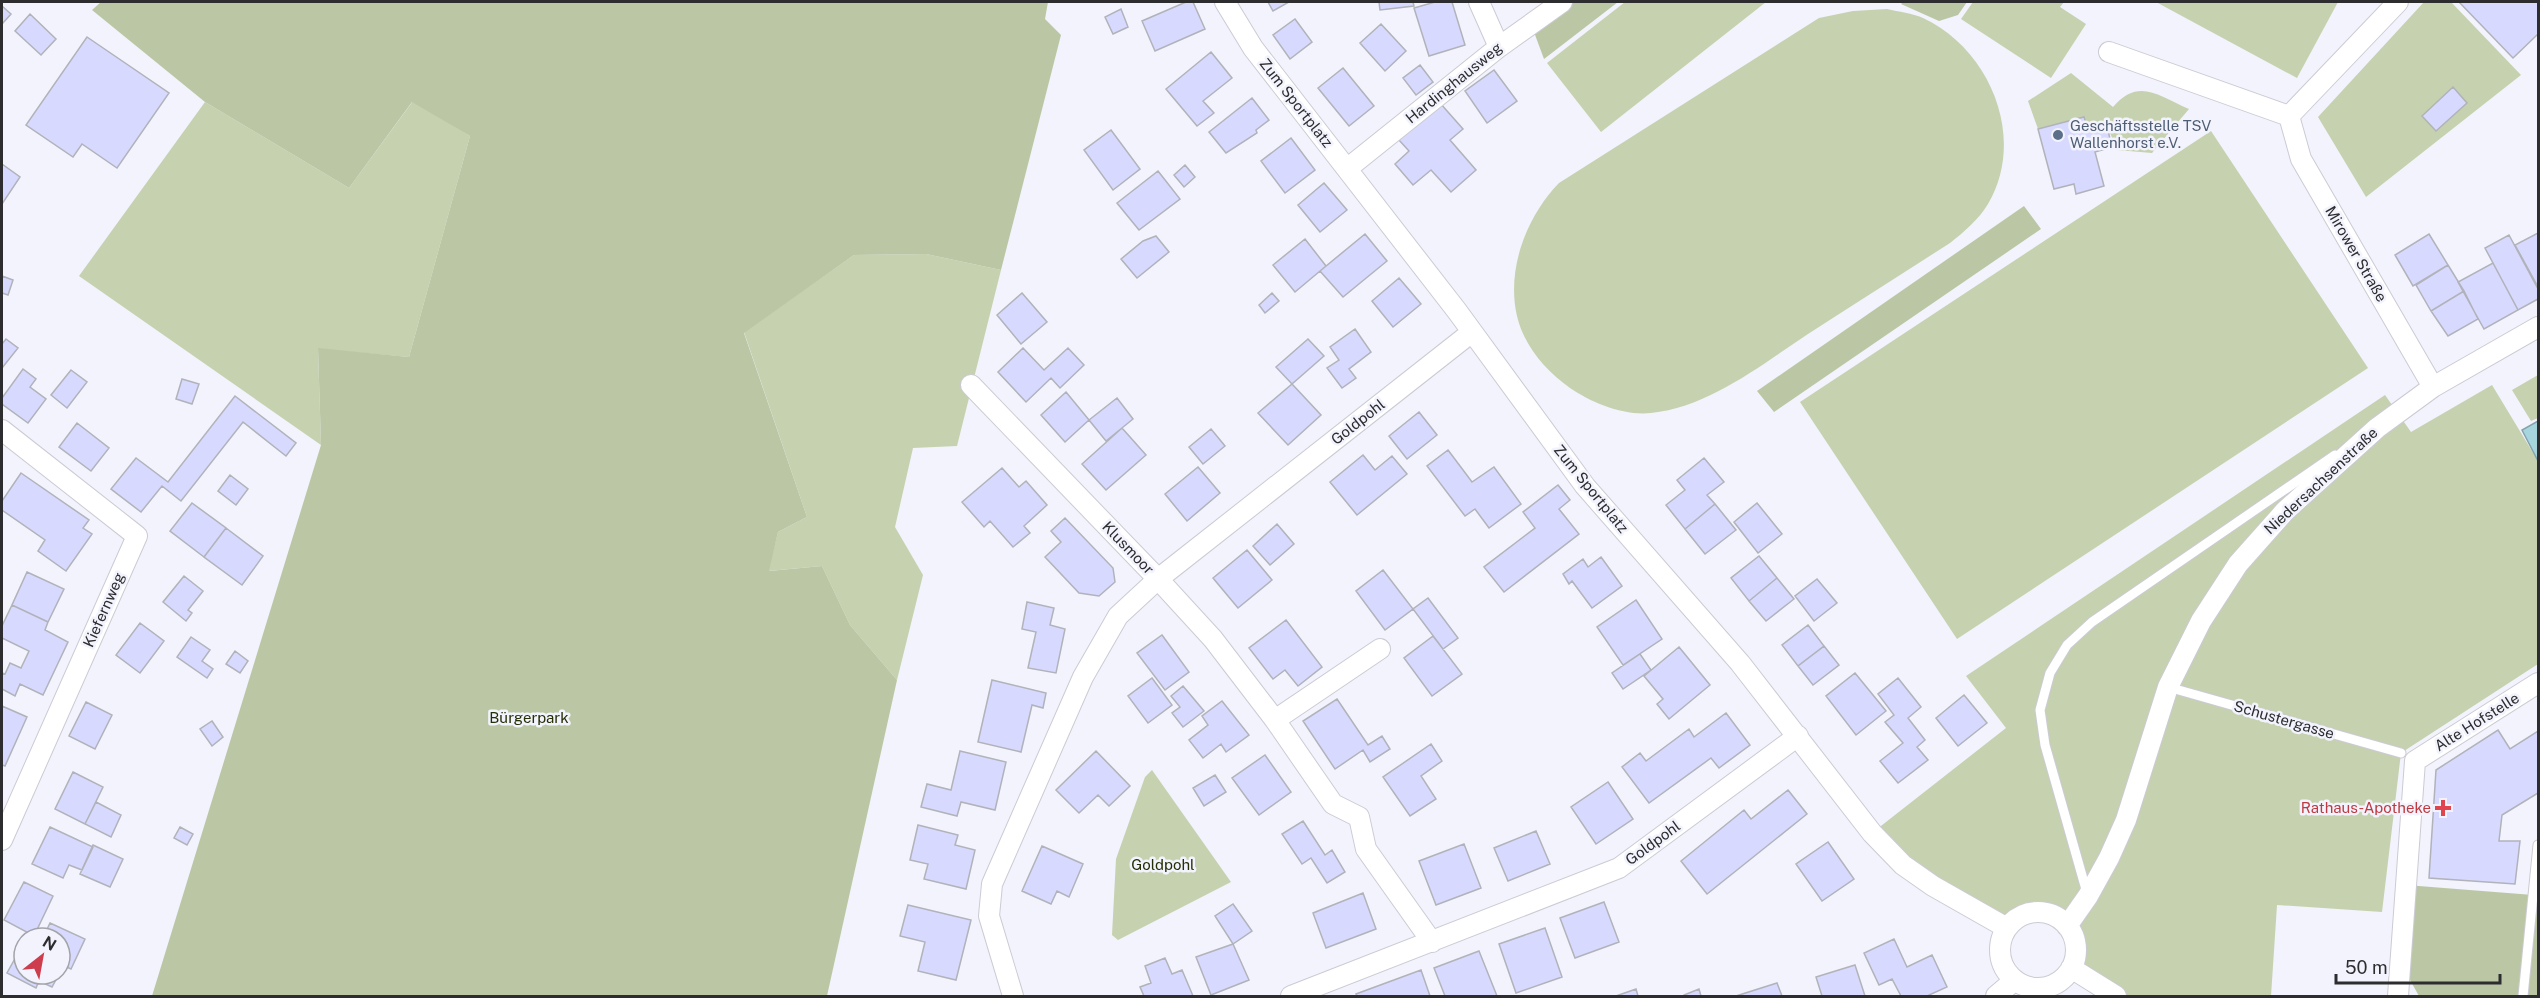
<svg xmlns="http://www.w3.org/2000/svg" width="2540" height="998" viewBox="0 0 2540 998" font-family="'Public Sans',sans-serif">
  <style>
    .green { fill: #c6d1af }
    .forest { fill: #bbc7a4 }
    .water { fill: #a7d5de; stroke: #82a3aa; stroke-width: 1.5 }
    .building { fill: #d7dafe; stroke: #b1b2ba; stroke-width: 1.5 }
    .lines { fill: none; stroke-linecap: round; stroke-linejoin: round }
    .lane-casing { stroke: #cbcbd4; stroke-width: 11 }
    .street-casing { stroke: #cbcbd4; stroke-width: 22 }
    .lane { stroke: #fff; stroke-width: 9 }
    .street { stroke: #fff; stroke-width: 20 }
    .service-dot { fill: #5c6f8a; stroke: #f2f3fc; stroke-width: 2 }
    .health-dot { fill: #e0444e; stroke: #f2f3fc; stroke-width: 2 }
    .labels { text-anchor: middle; stroke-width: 5; stroke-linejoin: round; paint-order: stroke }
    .street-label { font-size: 15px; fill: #2d2d30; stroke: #f2f3fc }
    .service-label { font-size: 15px; fill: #4e5e75; stroke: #f2f3fc; text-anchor: start }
    .park-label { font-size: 15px; fill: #252f06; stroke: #f2f3fc }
    .health-label { font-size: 15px; fill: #be3a42; stroke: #f2f3fc; text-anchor: end }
  </style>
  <rect width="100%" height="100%" fill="#f2f3fc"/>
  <path class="green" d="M1625,2H1766L1601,132L1547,63Z
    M1973,2H2064L2060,7L2086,24L2051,78L1961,19Z
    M2156,2H2338L2297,78Z
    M2424,2H2451L2521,75L2366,197L2318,117Z
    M1887,9C1899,12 1912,13 1923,18C1990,49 2027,138 1988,204C1979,219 1964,232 1950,243C1903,273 1855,304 1808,334C1761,365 1709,407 1651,413C1624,416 1592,403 1570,388C1546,371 1524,346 1517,316C1506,269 1527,216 1559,183L1819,18L1853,11Z
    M2071,73L2113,107C2139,77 2158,96 2189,109L2152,153L2117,150L2106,123L2087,127L2084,117L2038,129L2028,101Z
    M413,101L470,136L409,357L318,349L321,445L79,276L205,102L349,188Z
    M2211,131L2368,368L1957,639L1800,402Z
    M926,254L1001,270L957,446L913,448L895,527L923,575L897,680L850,625L822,566L768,571L778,532L807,517L744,332L854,255Z
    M2538,375V418L2531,421L2512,390Z
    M2492,385L2538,461V664L2401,753L2382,912L2277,905L2271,996H2116L2074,960C2082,917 2038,898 2007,928L1872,833L2006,728L1966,676L2385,395L2411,432Z
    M1152,770L1231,882L1118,940L1112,935L1116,859L1145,777Z"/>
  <path class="forest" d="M101,2H1048L1045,19L1061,35L1001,270L926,254L854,255L744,333L807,517L778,532L769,571L822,566L850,625L897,680L827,996H152L321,445L318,348L409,357L470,136L412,102L349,188L205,102L92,10Z
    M1562,2H1618L1544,59L1531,24Z
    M1903,2H1967L1958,15L1939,21L1901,4Z
    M2024,206L2041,229L1774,412L1757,391Z
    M2406,885L2533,895L2538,893V996H2419L2401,964Z"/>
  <path class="water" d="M2538,421V461L2522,430Z"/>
  <path class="building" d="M1186,2H1193L1205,29L1155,51L1142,21Z
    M1268,2H1289L1273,11Z
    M1379,2H1413L1414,6L1380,10Z
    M1435,2H1452L1465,45L1429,56L1414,8Z
    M2459,2H2538V34L2513,58Z
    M2,6L11,14L2,24Z
    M1121,9L1128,27L1113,34L1105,17Z
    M30,14L56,39L41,55L15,31Z
    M1295,19L1312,42L1290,59L1273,35Z
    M1381,24L1406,51L1385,71L1360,43Z
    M87,37L169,93L117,168L82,144L73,157L26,125Z
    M1211,52L1232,78L1203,101L1214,113L1197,126L1166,89Z
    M1420,65L1433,82L1416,95L1403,78Z
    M1343,68L1374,106L1349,126L1318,88Z
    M1494,70L1517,101L1487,123L1465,91Z
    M2453,87L2467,103L2436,131L2422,116Z
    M1252,98L1269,120L1256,130L1257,133L1226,153L1209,132Z
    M1440,103L1463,129L1450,140L1476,170L1451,192L1431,170L1413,185L1395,164L1409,151L1399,140Z
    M2084,117L2087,127L2106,122L2112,147L2095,152L2104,186L2076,194L2074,184L2054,189L2038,129Z
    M1111,130L1140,169L1113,190L1084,150Z
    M1291,138L1315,170L1285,193L1261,161Z
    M2,164L20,177L2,204Z
    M1185,165L1195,177L1184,187L1174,175Z
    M1158,171L1180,199L1139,230L1117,203Z
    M1324,183L1347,210L1320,232L1298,205Z
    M2538,233V284L2537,285L2515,245Z
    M1365,234L1387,261L1343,297L1320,271Z
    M2429,234L2448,265L2413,286L2395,255Z
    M2509,235L2538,289V299L2518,310L2485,248Z
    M1156,236L1169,252L1137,278L1121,259L1143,241Z
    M1305,239L1326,266L1295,292L1273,265Z
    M2493,263L2518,310L2484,329L2458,282Z
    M2448,265L2464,291L2431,311L2416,285Z
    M2,276L13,280L8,295L2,293Z
    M1399,278L1421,304L1393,327L1372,301Z
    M2464,291L2478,319L2448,336L2431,311Z
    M1022,293L1047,322L1021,344L997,315Z
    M1272,293L1279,301L1265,313L1259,305Z
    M1355,329L1371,352L1349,369L1356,378L1342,388L1327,368L1339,360L1330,347Z
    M6,339L18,348L2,368V344Z
    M1308,339L1324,356L1292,384L1276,367Z
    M1023,348L1044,370L1068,348L1084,365L1060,388L1051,378L1026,402L998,372Z
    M23,369L36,379L30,387L46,399L28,423L2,404V398Z
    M71,370L87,382L67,408L51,395Z
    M182,379L199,384L192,404L176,399Z
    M1292,384L1321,415L1288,445L1258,413Z
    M1066,392L1089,420L1065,442L1041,415Z
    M235,396L296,443L286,456L243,422L181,501L162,486L141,512L111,489L136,458L168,482Z
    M1117,398L1133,419L1106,441L1089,420Z
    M1419,412L1437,435L1407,459L1389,436Z
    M77,423L109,448L91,471L59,447Z
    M1122,428L1146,455L1106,490L1082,464Z
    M1211,429L1225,446L1203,464L1189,447Z
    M1448,450L1472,482L1494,467L1521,504L1489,528L1475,509L1465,516L1427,466Z
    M1363,455L1375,470L1392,456L1407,474L1357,515L1330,482Z
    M1704,458L1724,482L1707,495L1715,504L1685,529L1666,505L1685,490L1677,480Z
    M1198,467L1220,493L1187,521L1165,494Z
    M1002,468L1019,487L1026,481L1047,505L1024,526L1030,533L1013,547L990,521L984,527L962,502Z
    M21,473L89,520L83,528L92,534L66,571L38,551L45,540L2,510V501Z
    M230,475L248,489L236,505L218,491Z
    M1558,485L1570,500L1559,509L1579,534L1504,592L1484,567L1535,528L1523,512Z
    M192,503L226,528L204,557L170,531Z
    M1757,503L1782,534L1758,553L1734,522Z
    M1715,504L1736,530L1705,554L1685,529Z
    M1065,518L1113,568L1115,582L1099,596L1079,593L1045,557L1061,542L1051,531Z
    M1277,524L1294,544L1270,565L1253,546Z
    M226,528L263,556L242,585L204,557Z
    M1247,550L1272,580L1238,608L1213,578Z
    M1759,556L1777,578L1749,601L1731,578Z
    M1601,557L1622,586L1592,608L1572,581L1569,584L1563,574L1583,559L1588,567Z
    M1383,570L1413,609L1385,630L1356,591Z
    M27,572L64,589L48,622L12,605Z
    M184,576L203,591L188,610L192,613L186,621L163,602Z
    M1777,578L1794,599L1766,621L1749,601Z
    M1817,579L1837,603L1814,621L1795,596Z
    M1428,598L1458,638L1443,649L1413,609Z
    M1636,600L1662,639L1623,665L1597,627Z
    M1027,602L1054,608L1050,625L1065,629L1056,673L1028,668L1036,632L1022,629Z
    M12,605L48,622L45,630L68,642L43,695L20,684L15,696L2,689V673L5,674L10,663L21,668L29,651L2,638V626Z
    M1286,620L1322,667L1298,686L1285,670L1273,679L1249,648Z
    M140,623L164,641L140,673L116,655Z
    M1808,625L1824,646L1798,666L1782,645Z
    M1162,635L1189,672L1165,690L1137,653Z
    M1433,636L1462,674L1432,696L1404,658Z
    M191,637L210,650L202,661L213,669L207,678L177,657Z
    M1824,646L1839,665L1813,685L1798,666Z
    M1679,647L1710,685L1669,719L1657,704L1663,699L1644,676Z
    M235,651L248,661L240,673L226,664Z
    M1640,654L1651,670L1623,689L1612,673Z
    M1855,673L1886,711L1856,735L1826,696Z
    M1152,678L1172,705L1148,723L1128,696Z
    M1898,678L1921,707L1908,718L1925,740L1917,747L1928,760L1898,783L1880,761L1903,743L1885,722L1894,715L1878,694Z
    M992,680L1046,693L1043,708L1032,705L1021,752L978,742Z
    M1183,686L1204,711L1183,727L1172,713L1180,707L1171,696Z
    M1964,695L1987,723L1958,746L1936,718Z
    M1337,699L1368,745L1382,736L1390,749L1370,762L1363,750L1335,769L1303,721Z
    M1222,701L1249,735L1226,752L1221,744L1203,758L1189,740L1208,725L1202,716Z
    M86,702L112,715L95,749L69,736Z
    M2,706L27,717L5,766L2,765Z
    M1726,713L1750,745L1719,768L1711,758L1649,803L1622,767L1640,753L1646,761L1689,729L1694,737Z
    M212,721L223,737L212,746L200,729Z
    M2498,730L2510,749L2538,731V793L2502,815L2499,841H2520L2515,884L2429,878L2436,770Z
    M1431,744L1442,761L1421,776L1436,799L1410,816L1383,777Z
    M960,751L1006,762L995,810L961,802L957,816L921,807L927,784L951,790Z
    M1096,751L1130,786L1109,806L1098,795L1079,813L1056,790Z
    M1265,755L1291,792L1259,815L1232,778Z
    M73,772L103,787L85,824L55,809Z
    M1215,775L1226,792L1204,806L1193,788Z
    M1608,782L1633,819L1596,844L1571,807Z
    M1788,790L1807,814L1707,894L1681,861L1744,810L1751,819Z
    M96,802L121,815L111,837L85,824Z
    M1303,821L1325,855L1332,850L1345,872L1327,883L1311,858L1302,864L1282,834Z
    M918,825L958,835L955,845L975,850L966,889L924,879L928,864L910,860Z
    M50,827L93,847L82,870L69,865L63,878L32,864Z
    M180,827L193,834L187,845L174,838Z
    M1536,831L1550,864L1508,881L1494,848Z
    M1828,842L1854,879L1822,901L1796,864Z
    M1464,844L1481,888L1436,905L1419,861Z
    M93,845L123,859L110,887L80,874Z
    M1042,846L1083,864L1069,897L1057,891L1051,904L1022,891Z
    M24,882L53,896L34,936L4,920Z
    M1363,893L1376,929L1326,948L1313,913Z
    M1604,902L1619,942L1575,958L1560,918Z
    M1233,904L1252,931L1233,944L1215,916Z
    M908,905L971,920L956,980L918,971L925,942L900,936Z
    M50,923L85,939L71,969L60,964V938H35L37,935L43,938Z
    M1545,928L1562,977L1516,993L1499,944Z
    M1894,939L1907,967L1932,955L1947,987L1927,996H1901L1892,979L1879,985L1864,953Z
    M1233,944L1249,980L1211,995L1196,957Z
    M1479,951L1497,996H1445L1434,968Z
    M17,955L24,959V974L58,976L52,987L39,981L36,988L7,973Z
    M1165,958L1172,974L1182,970L1193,996H1144L1140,987L1151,983L1145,966Z
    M1855,965L1865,996H1822L1816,977Z
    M1421,970L1430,996H1357L1356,994Z
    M1777,983L1782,996H1736Z
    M1636,989L1638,996H1616Z
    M1699,989L1701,996H1684V995Z"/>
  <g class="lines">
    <defs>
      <path id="lane" d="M2168,687L2401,753
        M2087,893L2045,745L2040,710L2050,673L2067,645L2092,622L2335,455
        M2523,996L2538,845"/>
      <path id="street" d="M1225,2L1253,48L1457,311L1585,486L1740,663L1872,833L1903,865L1933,886L2007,928
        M1479,2L1499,47
        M2398,2L2289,116L2301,159L2433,387
        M2109,52L2289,116
        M1348,168L1499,47L1562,2
        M971,385L1158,579L1213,639L1275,720L1333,804L1359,817L1366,849L1432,942
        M2,430L137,536L2,840
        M1275,720L1380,649
        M2000 950a38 38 0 1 1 76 0a38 38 0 1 1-76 0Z
        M2067,926L2088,896L2109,858L2126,820L2168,687L2201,621L2238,564L2285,511L2377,428L2433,387L2538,327
        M2071,968L2116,996
        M1013,996L989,916L992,884L1083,677L1118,616L1158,579L1472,332
        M1291,996L1619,868L1798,736
        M1996,996L2015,980
        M2398,996L2415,761L2538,683"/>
    </defs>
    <use href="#lane" class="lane-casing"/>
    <use href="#street" class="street-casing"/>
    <use href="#lane" class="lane"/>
    <use href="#street" class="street"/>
  </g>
  <circle class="service-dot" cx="2058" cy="135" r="6"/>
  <path class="health-dot" d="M2440 799h6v6h6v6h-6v6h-6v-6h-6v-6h6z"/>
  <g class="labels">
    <g class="street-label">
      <text transform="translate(1454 83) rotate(-39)" y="5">Hardinghausweg</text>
      <text transform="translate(1296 103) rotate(52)" y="5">Zum Sportplatz</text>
      <text transform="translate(2356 254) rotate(60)" y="5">Mirower Straße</text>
      <text transform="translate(1358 422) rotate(-38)" y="5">Goldpohl</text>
      <text transform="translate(2321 481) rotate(-43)" y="5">Niedersachsenstraße</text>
      <text transform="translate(1591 489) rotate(51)" y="5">Zum Sportplatz</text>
      <text transform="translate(1128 548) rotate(46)" y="5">Klusmoor</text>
      <text transform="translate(104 610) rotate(-66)" y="5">Kiefernweg</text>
      <text transform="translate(2284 720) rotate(16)" y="5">Schustergasse</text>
      <text transform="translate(2477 722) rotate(-32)" y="5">Alte Hofstelle</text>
      <text transform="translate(1653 843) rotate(-36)" y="5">Goldpohl</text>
    </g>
    <g class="service-label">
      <text x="2070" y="131">Geschäftsstelle TSV<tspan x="2070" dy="17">Wallenhorst e.V.</tspan></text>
    </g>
    <g class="park-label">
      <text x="529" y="723">Bürgerpark</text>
      <text x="1163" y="870">Goldpohl</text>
    </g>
    <g class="health-label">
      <text x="2431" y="813">Rathaus-Apotheke</text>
    </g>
  </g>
  <rect width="2540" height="998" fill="none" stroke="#2d2d30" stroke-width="6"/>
  <g transform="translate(42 956) rotate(31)"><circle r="28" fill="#f2f3fc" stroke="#a3a4aa" stroke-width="1.5"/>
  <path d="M0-4.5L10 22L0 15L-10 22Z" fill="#cd3d4d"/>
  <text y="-9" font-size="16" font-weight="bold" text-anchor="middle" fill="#2d2d30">N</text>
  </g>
  <path d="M2336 974v9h164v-9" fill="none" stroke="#2d2d30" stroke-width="3"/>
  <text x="2345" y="974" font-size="18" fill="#2d2d30" stroke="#f2f3fc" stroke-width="4.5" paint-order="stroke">50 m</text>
</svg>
